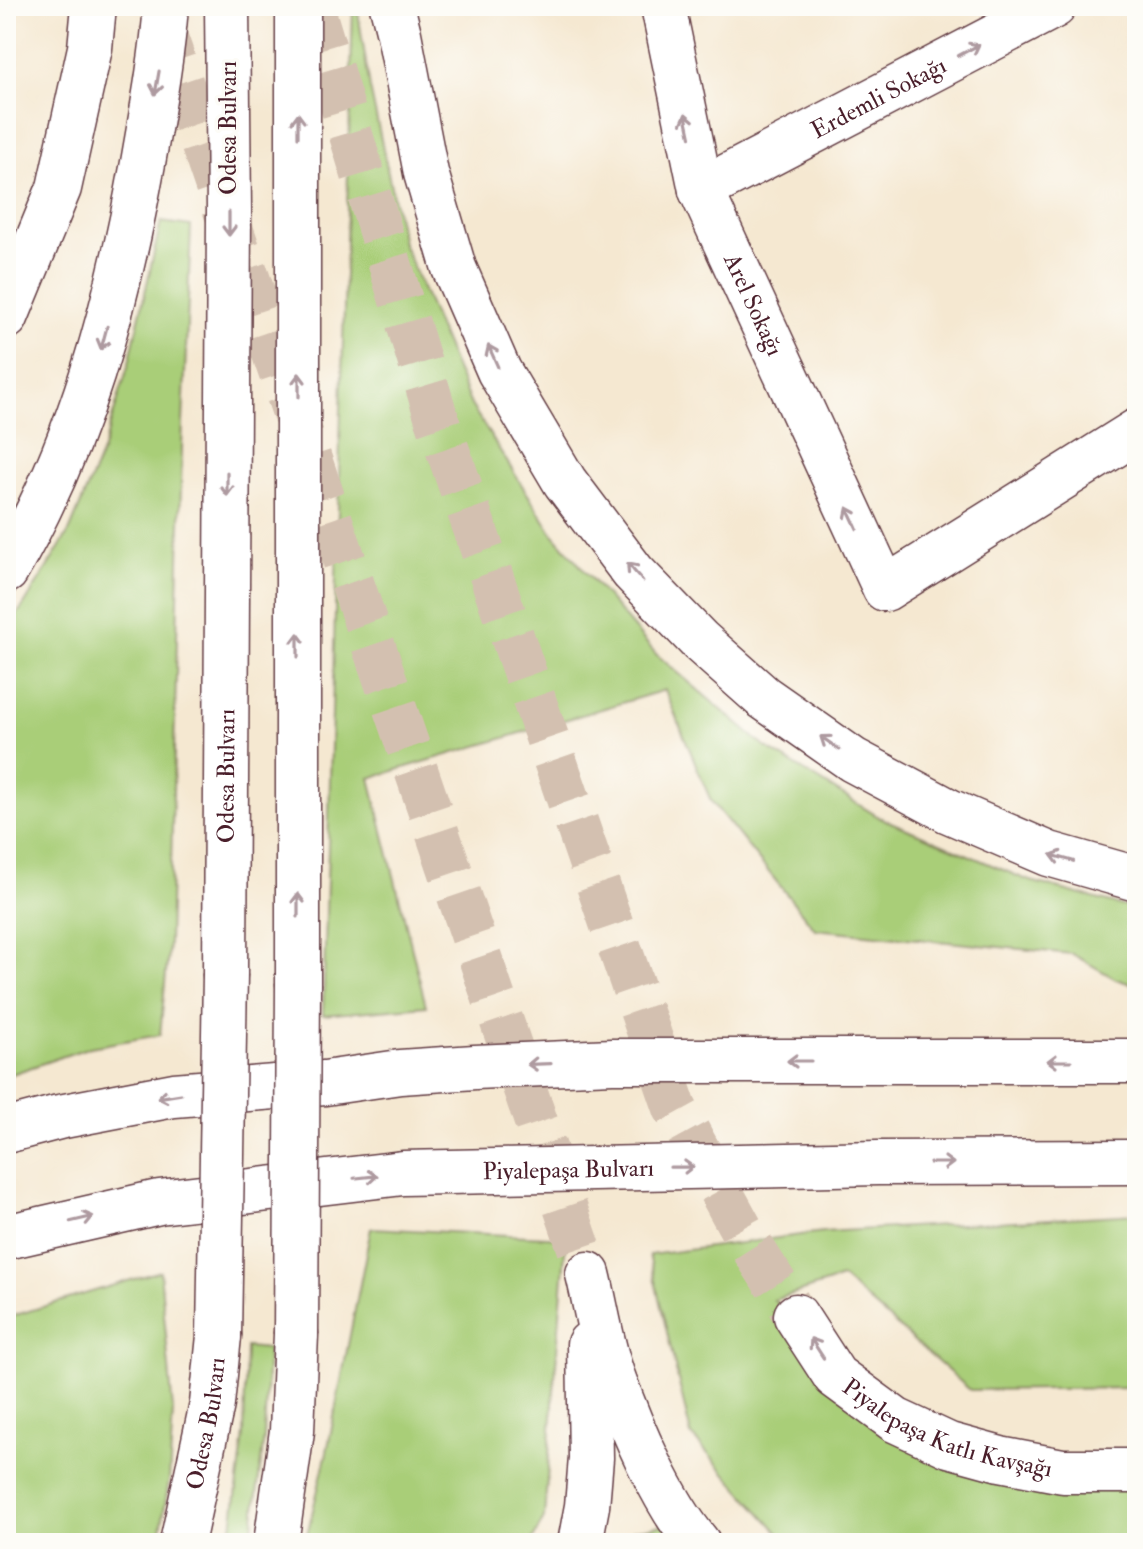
<svg xmlns="http://www.w3.org/2000/svg" width="1143" height="1549" viewBox="0 0 1143 1549" font-family="'IM FELL Double Pica',serif">
  <style>
    .green { fill: #a9ce78; stroke: #7a7652; stroke-width: 2 }
    .lines { fill: none; stroke-linecap: round; stroke-linejoin: round }
    .primary-tunnel { stroke: #d3c0b0; stroke-width: 44; stroke-dasharray: 44 22; stroke-linecap: butt }
    .minor-casing { stroke: #643d44; stroke-width: 47 }
    .tertiary-casing { stroke: #643d44; stroke-width: 47 }
    .primary-casing { stroke: #643d44; stroke-width: 47 }
    .minor { stroke: #fff; stroke-width: 44 }
    .tertiary { stroke: #fff; stroke-width: 44 }
    .primary { stroke: #fff; stroke-width: 44 }
    .primary-bridge-casing { stroke: #643d44; stroke-width: 47; stroke-linecap: butt }
    .primary-bridge { stroke: #fff; stroke-width: 44 }
    .oneway { stroke: #ae9aa0 }
    .labels { text-anchor: middle; stroke-width: 7; stroke-linejoin: round; paint-order: stroke }
    .street-label { font-size: 24px; fill: #4a1f2b; stroke: #fdfcf7 }
  </style>
  <rect width="100%" height="100%" fill="#fdfcf7"/>
  <filter id="ink" filterUnits="userSpaceOnUse"><feTurbulence type="fractalNoise" baseFrequency=".0125" numOctaves="2"/><feDisplacementMap in="SourceGraphic" scale="16" xChannelSelector="R" yChannelSelector="G"/><feConvolveMatrix kernelMatrix="1 2 1 2 8 2 1 2 1" color-interpolation-filters="sRGB"/></filter>
  <filter id="wash" filterUnits="userSpaceOnUse"><feTurbulence type="fractalNoise" baseFrequency=".006" numOctaves="4" result="noise"/><feDisplacementMap in="SourceGraphic" scale="32" xChannelSelector="R" yChannelSelector="G"/><feGaussianBlur stdDeviation="1.8" result="paint"/><feColorMatrix in="noise" values="0 0 0 0 0 0 0 0 0 0 0 0 0 0 0 0 0 1.4 0 .05"/><feComposite in="paint" operator="in"/></filter>
  <g filter="url(#wash)">
    <rect width="100%" height="100%" fill="#f5e8d1"/>
    <path class="green" d="M353,6H357L370,88L403,243L471,405L553,534L656,654L765,747L879,817L1027,880L1137,910V986L1116,979L1072,954L815,929L711,801L665,690L370,778L426,1006L323,1015Z
      M161,222L191,226L182,447L169,943L160,1035L90,1047L6,1076V628L24,605L70,530L102,452L129,363Z
      M1137,1214V1388L970,1390L842,1278L774,1300L889,1428L1137,1489V1543H788L691,1435L649,1255L823,1232Z
      M371,1228L566,1238L544,1518L531,1543H305L327,1452Z
      M160,1271L173,1411L169,1480L159,1543H6V1318Z
      M246,1347L268,1349L264,1437L251,1543H230L244,1435Z
      M669,1524L687,1543H627L633,1530Z"/>
  </g>
  <g filter="url(#ink)">
    <g class="lines">
      <path class="primary-tunnel" d="M312,6L436,416L675,1108L745,1236L796,1316
        M160,20L588,1274"/>
      <defs>
        <g id="minor">
          <path id="s1" d="M663,6L701,190L885,589L1137,431"/>
          <path id="s2" d="M701,190L1054,6"/>
        </g>
        <path id="tertiary" d="M6,317L59,188L90,48L94,6"/>
        <g id="primary">
          <path d="M298,6V983"/>
          <path d="M392,6L399,34L426,173L454,268L499,371L565,482L633,572L700,641L763,697L853,760L949,811L1049,854L1137,879"/>
          <path d="M6,571C80,446 117,305 143,163C152,111 162,59 166,6"/>
          <path id="s3" d="M225,974L229,211L227,6"/>
          <path d="M6,1131L59,1117L174,1095L325,1083L400,1072L475,1067L612,1061H1137"/>
          <path id="s4" d="M6,1237L159,1202L403,1173L878,1163L1137,1162"/>
          <path d="M588,1274C596,1306 602,1347 613,1377C631,1428 663,1502 698,1543"/>
          <path id="s5" d="M796,1316L835,1376L895,1420L949,1445L1000,1459L1063,1471H1137"/>
          <path id="s6" d="M182,1543L212,1404L219,1336"/>
          <path d="M276,1543L292,1431L296,1334"/>
          <path d="M580,1543L587,1506L591,1458L589,1344"/>
        </g>
      </defs>
      <use href="#minor" class="minor-casing"/>
      <use href="#tertiary" class="tertiary-casing"/>
      <use href="#primary" class="primary-casing"/>
      <use href="#minor" class="minor"/>
      <use href="#tertiary" class="tertiary"/>
      <use href="#primary" class="primary"/>
      <defs>
        <path id="primary-bridge" d="M296,1334L298,983
          M219,1336L225,974"/>
      </defs>
      <use href="#primary-bridge" class="primary-bridge-casing"/>
      <use href="#primary-bridge" class="primary-bridge"/>
    </g>
    <defs><path id="oneway-shaft" d="M-6 0H5M1.5-3L5.5 0L1.5 3" fill="none" stroke-width="1.6" stroke-linecap="round" stroke-linejoin="round" transform="scale(2)"/></defs>
    <g class="oneway">
      <use href="#oneway-shaft" transform="translate(969 50) rotate(-28)"/>
      <use href="#oneway-shaft" transform="translate(157 83) rotate(100)"/>
      <use href="#oneway-shaft" transform="translate(298 125) rotate(-90)"/>
      <use href="#oneway-shaft" transform="translate(688 125) rotate(-102)"/>
      <use href="#oneway-shaft" transform="translate(229 224) rotate(90)"/>
      <use href="#oneway-shaft" transform="translate(104 338) rotate(105)"/>
      <use href="#oneway-shaft" transform="translate(493 356) rotate(-114)"/>
      <use href="#oneway-shaft" transform="translate(299 385) rotate(-90)"/>
      <use href="#oneway-shaft" transform="translate(227 484) rotate(90)"/>
      <use href="#oneway-shaft" transform="translate(852 518) rotate(-115)"/>
      <use href="#oneway-shaft" transform="translate(635 572) rotate(-131)"/>
      <use href="#oneway-shaft" transform="translate(298 645) rotate(-90)"/>
      <use href="#oneway-shaft" transform="translate(830 743) rotate(-145)"/>
      <use href="#oneway-shaft" transform="translate(1062 858) rotate(-164)"/>
      <use href="#oneway-shaft" transform="translate(298 905) rotate(-90)"/>
      <use href="#oneway-shaft" transform="translate(799 1061) rotate(180)"/>
      <use href="#oneway-shaft" transform="translate(1059 1061) rotate(180)"/>
      <use href="#oneway-shaft" transform="translate(539 1064) rotate(178)"/>
      <use href="#oneway-shaft" transform="translate(169 1096) rotate(171)"/>
      <use href="#oneway-shaft" transform="translate(942 1163)"/>
      <use href="#oneway-shaft" transform="translate(682 1167) rotate(-1)"/>
      <use href="#oneway-shaft" transform="translate(366 1177) rotate(-6)"/>
      <use href="#oneway-shaft" transform="translate(82 1219) rotate(-13)"/>
      <use href="#oneway-shaft" transform="translate(817 1348) rotate(-123)"/>
    </g>
  </g>
  <g class="labels">
    <g class="street-label">
      <text dy="8" stroke="none"><textPath href="#s2" startOffset="200">Erdemli Sokağı</textPath></text>
      <text transform="translate(228 128) rotate(-90)" y="8">Odesa Bulvarı</text>
      <text dy="8" stroke="none"><textPath href="#s1" startOffset="314">Arel Sokağı</textPath></text>
      <text dy="8" stroke="none"><textPath href="#s3" startOffset="198">Odesa Bulvarı</textPath></text>
      <text dy="8" stroke="none"><textPath href="#s4" startOffset="568">Piyalepaşa Bulvarı</textPath></text>
      <text dy="8" stroke="none"><textPath href="#s6" startOffset="122">Odesa Bulvarı</textPath></text>
      <text dy="8" stroke="none"><textPath href="#s5" startOffset="198">Piyalepaşa Katlı Kavşağı</textPath></text>
    </g>
  </g>
  <rect width="1143" height="1549" fill="none" stroke="#fdfcf7" stroke-width="32"/>
</svg>
